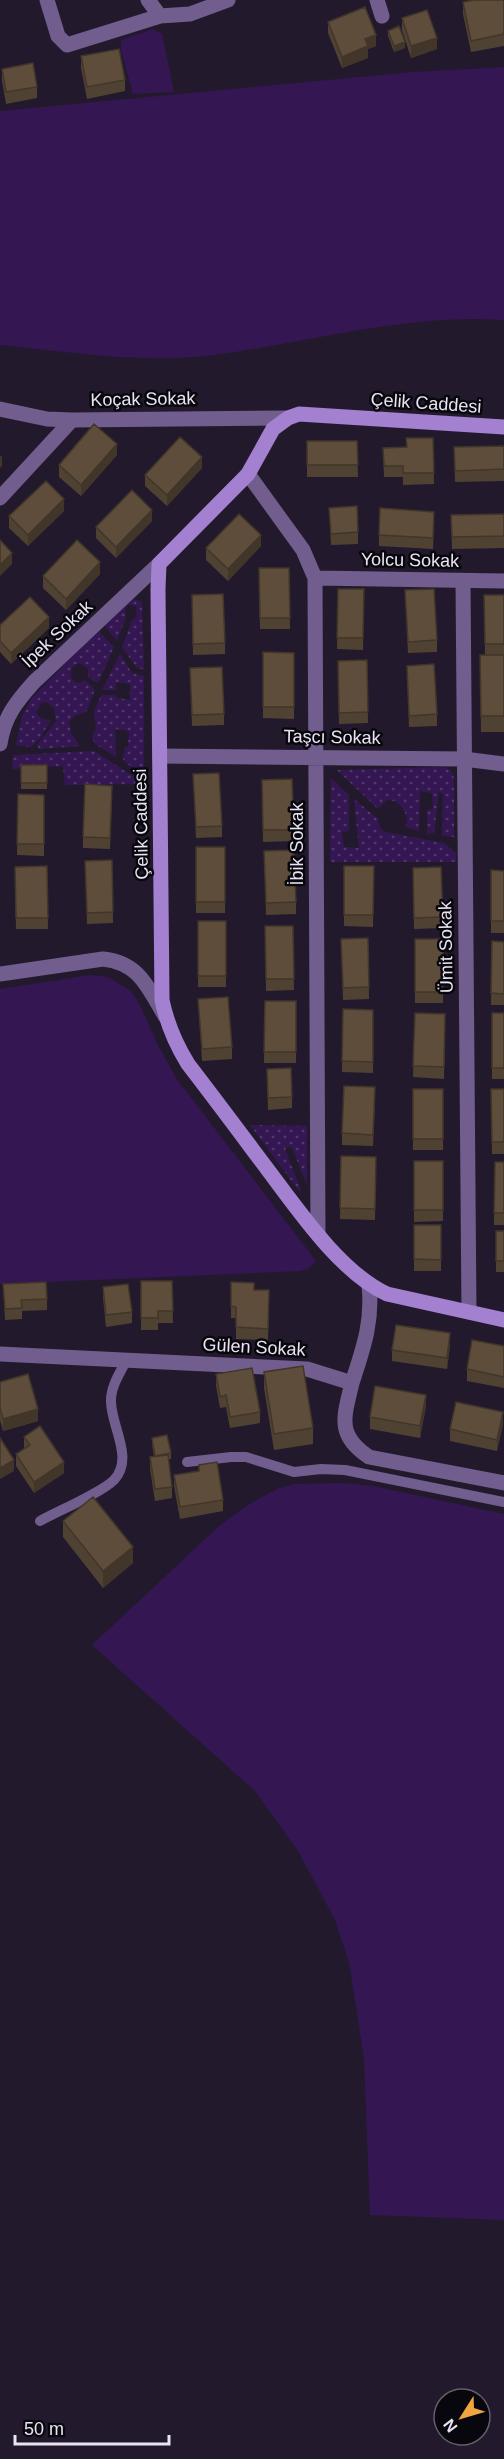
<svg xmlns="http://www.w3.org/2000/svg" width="504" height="2459" viewBox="0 0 504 2459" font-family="Helvetica,sans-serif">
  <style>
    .green { fill: #341752 }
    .park { fill: url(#park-dots) }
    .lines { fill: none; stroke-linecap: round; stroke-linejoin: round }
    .lane { stroke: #725d8f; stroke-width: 10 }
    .street { stroke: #725d8f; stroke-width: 15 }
    .secondary { stroke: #a380d0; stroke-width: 15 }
    .wall { fill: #504232 }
    .shaded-wall { fill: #413629 }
    .building { fill: #5d4d3a; stroke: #413629; stroke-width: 1.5 }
    .labels { text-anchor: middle; stroke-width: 5; stroke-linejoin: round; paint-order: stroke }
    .street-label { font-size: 18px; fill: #e9e4f1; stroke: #09070e }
  </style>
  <defs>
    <pattern id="park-dots" width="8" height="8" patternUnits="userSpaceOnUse" patternTransform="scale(1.5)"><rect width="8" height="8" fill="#341752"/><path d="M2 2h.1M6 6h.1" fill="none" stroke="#51396b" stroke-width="1.8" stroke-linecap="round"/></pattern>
  </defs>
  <rect width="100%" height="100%" fill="#221a2c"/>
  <path class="green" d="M153,29L162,34L174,92L133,94L121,50V40Z
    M504,67V320C407,313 310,342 214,355C143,364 71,352 0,345V111L413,72Z
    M91,975L108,977L132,992L140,1005L157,1043L176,1078L316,1261L309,1268L300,1271L0,1284V989Z
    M344,1483L373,1486L504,1514V2220L370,2215L364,2058L349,1962L335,1920L298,1851L255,1791L92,1645L219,1526L251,1503L279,1488L295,1484Z"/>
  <path class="park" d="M133,599L142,602L144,670L136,667L122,647L132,620L137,617L136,606L128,605L125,609L126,617L117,641L104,625Z
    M98,630L114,647L98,683L88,677V669L80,663C71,665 67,675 75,682L80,683L85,680L95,690L86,712L74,716L69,722L71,733L80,746L39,749L37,745L56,721L54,708L46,702L41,703L36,713L42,719L51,720L40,738L31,747L16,745L22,717L31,699Z
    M120,654L132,673L144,676V773L134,769L123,760L125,747H128L129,731L115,729L116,757L95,744L92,737L96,729L94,712L101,695H116L117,698L130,700V684L116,682V690H102Z
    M94,751L145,784L65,785L63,766L12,769L13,755Z
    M445,767L452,772L454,779V837L442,836L443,794L439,792L434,833L427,834V810L433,809L432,793L420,791L419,831L406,827L407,817C403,807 398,800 387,800L378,809L337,770Z
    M331,778L349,795V831L342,832L344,847L359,848L354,799L378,819L380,828L385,832L444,843L456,853V862H330Z
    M250,1125L307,1126V1185L291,1146L285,1149L301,1190L299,1191Z"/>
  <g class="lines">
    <path class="lane" d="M187,1462L231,1457H246L294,1472L321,1469L345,1470L504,1502
      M40,1521C58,1511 101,1493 114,1480C135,1458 110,1425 111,1400C111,1386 120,1373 126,1361"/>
    <path class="street" d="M47,0L58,36L67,45L160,16L190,14L228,0
      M148,0L160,16
      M377,0L382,16
      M0,409L47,419L72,420L288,418
      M248,474L303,550L315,578L318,1234
      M0,498L72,420
      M315,578L504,581
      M463,581L469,1312
      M0,744C4,717 16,702 34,682L159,564
      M160,756L464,759L504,764
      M0,974L103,959C140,963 148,988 165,1016
      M0,1354L307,1369L352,1383C344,1417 336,1435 369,1457L504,1483
      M352,1383C363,1349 373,1322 369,1286"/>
    <path class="secondary" d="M504,427L299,414L288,418L273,429L248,474L159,564L158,589L162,1000C167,1024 175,1043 188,1064C215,1099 241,1134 268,1170C298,1210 341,1273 387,1294L504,1320"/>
  </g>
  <path class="wall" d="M463,2H504V46L471,52L463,14Z
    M402,18L437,49L411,58L402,30Z
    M328,22L376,46L368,49V58L342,68L328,33Z
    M388,31L405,48L394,52L388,36Z
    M81,56L125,80V91L87,99L81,68Z
    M2,69L37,87V98L6,104L2,81Z
    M433,438L434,484L403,485V477H384L383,448L406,447Z
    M307,441H357L358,477H307Z
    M504,446V481L455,482L454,447Z
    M117,455L81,496L59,477V465Z
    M202,468L167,506L145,486V475Z
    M329,508L358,532V544L331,545Z
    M64,511L28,546L9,528V516Z
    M504,514V548L452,549L451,515Z
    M152,521L116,558L96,538V527Z
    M434,523L433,549L379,546V535Z
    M261,546L228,581L206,560V548Z
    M259,568H289L290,629H260Z
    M100,574L66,610L43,588V576Z
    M338,589H364L363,650L337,649Z
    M405,590L437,640V652L408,653Z
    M484,595H504V732H481L480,655H485Z
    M192,606L225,643V654L193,655Z
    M0,625L49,628L11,664L0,652Z
    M263,652L294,653V719L263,718Z
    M367,660L368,723L339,724L338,661Z
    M407,666L437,714V726L409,727Z
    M190,668L224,714V725L192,726Z
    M21,765H47V789H21Z
    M193,774L222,826V837L196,838Z
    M292,779L294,841L263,842L262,780Z
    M18,794L44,795V856L17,855Z
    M112,797L110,849L83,848V837Z
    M196,847H225V913H196Z
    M264,851L296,902V914L266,915Z
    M112,860L113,923L87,924L85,861Z
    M47,866L48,929H16L15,867Z
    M344,866H374L373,927L344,926Z
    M413,868L443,917V928L414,929Z
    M491,870L504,871V933H491Z
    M198,921H226V987H198Z
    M265,926H293L294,990L266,991Z
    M368,938L369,999L343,1000L341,939Z
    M415,939H443V1003H415Z
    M492,941L504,942V1005H491Z
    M198,999L232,1047V1059L202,1061Z
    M265,1001H296V1063H264Z
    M343,1009L373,1010V1073L342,1072Z
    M415,1013L445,1014L444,1079L413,1077Z
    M492,1013H504V1079H492Z
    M267,1069L292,1097V1108L268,1110Z
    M413,1089H443V1150H413Z
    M491,1089H504V1154H492Z
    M375,1099L373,1146L342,1145V1133Z
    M341,1156L376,1157L375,1220L340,1219Z
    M414,1161H443V1221L414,1222Z
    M495,1162H504V1225H494Z
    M414,1225H441V1271H414Z
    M496,1231H504V1272H496Z
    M141,1281H172L173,1323H158V1330H141Z
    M231,1282L254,1290H269L268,1340L236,1339V1318H231Z
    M3,1284L47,1299V1310L22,1311V1319L5,1320Z
    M103,1287L132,1312V1323L106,1327L103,1298Z
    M450,1345L447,1369L392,1361V1350Z
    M504,1346V1388L467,1381V1369Z
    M264,1372L313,1428V1444L274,1450L264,1388Z
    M216,1374L260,1412V1423L230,1428L226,1407L220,1408L216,1386Z
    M0,1382L38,1421L3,1431L0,1420Z
    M426,1406L420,1438L370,1429V1417Z
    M503,1424L497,1451L450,1441V1429Z
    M24,1437L64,1473L34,1493L16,1466V1454L24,1449Z
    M152,1438L171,1453V1459H168L172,1487V1498L155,1501L150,1469V1457H154L152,1444Z
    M199,1465L223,1500V1511L180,1519L174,1486V1475L199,1471Z
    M63,1521L133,1563L103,1588L63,1537Z"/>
  <path class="shaded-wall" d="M376,35V46L368,49V58L342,68V57L365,39Z
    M437,38V49L411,58V46Z
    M405,42V48L394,52V46Z
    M117,444V455L81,496V485Z
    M2,455V466L0,468V457Z
    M202,457V468L167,506V495Z
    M64,499V511L28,546V535Z
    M152,510V521L116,558V547Z
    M261,535V546L228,581V569Z
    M12,553V564L0,576V565Z
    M100,562V574L66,610V599Z
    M49,617V628L11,664V653Z
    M450,1333V1345L447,1369V1358Z
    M426,1395V1406L420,1438V1426Z
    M38,1409V1421L3,1431V1419Z
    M503,1412V1424L497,1451V1440Z
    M14,1460V1471L0,1479V1468Z
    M64,1462V1473L34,1493V1482Z
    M133,1547V1563L103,1588V1571Z"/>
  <path class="building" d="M474,0H504V34L471,41L463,2Z
    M365,7L376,35L365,39L368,46L342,57L328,22Z
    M427,10L437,38L411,46L402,18Z
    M399,26L405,42L394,46L388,31Z
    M119,49L125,80L87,87L81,56Z
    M33,63L37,87L6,92L2,69Z
    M94,424L117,444L81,485L59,465Z
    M180,437L202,457L167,495L145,475Z
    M406,438H433L434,473H403V466H384L383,448L407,447Z
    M307,441H357L358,465H307Z
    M504,446V469L455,471L454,447Z
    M46,481L64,499L28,535L9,516Z
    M132,490L152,510L116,547L96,527Z
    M357,506L358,532L331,534L329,508Z
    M380,508L434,512L433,538L379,535Z
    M239,514L261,535L228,569L206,548Z
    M504,514V536L452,537L451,515Z
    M0,540L12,553L0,565Z
    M77,540L100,562L66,599L43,576Z
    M259,568H289L290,618H260Z
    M338,589H364L363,638H337Z
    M434,589L437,640L408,642L405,590Z
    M223,594L225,643L193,644L192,595Z
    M484,595H504V644H485Z
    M30,597L49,617L11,653L0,641V625Z
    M263,652L294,653V707H263Z
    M480,655H504V716H481Z
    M367,660L368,712L339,713L338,661Z
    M434,664L437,714L409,716L407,666Z
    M222,667L224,714L192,715L190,668Z
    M21,765H47V783H21Z
    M219,773L222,826L196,827L193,774Z
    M292,779L294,830H263L262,780Z
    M85,784L112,786L110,838L83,837Z
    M18,794L44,795V844H17Z
    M196,847H225V902H196Z
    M294,850L296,902L266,903L264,851Z
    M112,860L113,912L87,913L85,861Z
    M47,866L48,918H16L15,867Z
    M344,866H374L373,915H344Z
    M441,867L443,917L414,918L413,868Z
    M491,870L504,871V921H491Z
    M198,921H226V976H198Z
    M265,926H293L294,979H266Z
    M368,938L369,987L343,988L341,939Z
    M415,939H443V992H415Z
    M492,941L504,942V994L491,993Z
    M228,997L232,1047L202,1049L198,999Z
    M265,1001H296V1052H264Z
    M343,1009L373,1010V1062L342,1061Z
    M415,1013L445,1014L444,1067L413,1066Z
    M492,1013H504V1068H492Z
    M291,1068L292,1097L268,1098L267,1069Z
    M344,1086L375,1087L373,1135L342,1133Z
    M413,1089H443V1139H413Z
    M491,1089H504V1142H492Z
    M341,1156L376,1157L375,1209L340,1208Z
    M414,1161H443V1210H414Z
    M495,1162H504V1213H494Z
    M414,1225H441V1260L414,1259Z
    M496,1231H504V1261H496Z
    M141,1281H172L173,1311H158V1318H141Z
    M46,1282L47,1299L21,1300L22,1308L5,1309L3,1284Z
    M231,1282L254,1283V1290H269L268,1329L236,1327V1307L231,1306Z
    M128,1284L132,1312L106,1315L103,1287Z
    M396,1325L450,1333L447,1358L392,1350Z
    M472,1340L504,1346V1377L467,1369Z
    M303,1366L313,1428L274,1434L264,1372Z
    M252,1368L260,1412L230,1417L226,1395L220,1397L216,1374Z
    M28,1374L38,1409L3,1419L0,1408V1382Z
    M375,1386L426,1395L420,1426L370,1417Z
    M456,1402L503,1412L497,1440L450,1429Z
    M40,1426L64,1462L34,1482L16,1454L30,1445L24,1437Z
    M167,1435L171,1453L155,1456L152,1438Z
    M0,1438L14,1460L0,1468Z
    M168,1455L172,1487L155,1489L150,1457Z
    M217,1462L223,1500L180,1507L174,1475L199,1471V1465Z
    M93,1497L133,1547L103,1571L63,1521Z"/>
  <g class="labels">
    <g class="street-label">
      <text transform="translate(143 399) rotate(-1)" y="6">Koçak Sokak</text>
      <text transform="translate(426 403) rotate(4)" y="6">Çelik Caddesi</text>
      <text transform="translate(410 560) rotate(1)" y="6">Yolcu Sokak</text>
      <text transform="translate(57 634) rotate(-43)" y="6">İpek Sokak</text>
      <text transform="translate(332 737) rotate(1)" y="6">Taşcı Sokak</text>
      <text transform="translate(141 824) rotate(-91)" y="6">Çelik Caddesi</text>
      <text transform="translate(297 844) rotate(-90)" y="6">İbik Sokak</text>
      <text transform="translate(446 947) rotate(-91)" y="6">Ümit Sokak</text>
      <text transform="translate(254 1347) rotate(3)" y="6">Gülen Sokak</text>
    </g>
  </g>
  <g transform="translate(462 2417) rotate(233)"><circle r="28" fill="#09070e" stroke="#635f69" stroke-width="1.5"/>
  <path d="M0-4.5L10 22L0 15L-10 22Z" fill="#f1a540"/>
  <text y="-9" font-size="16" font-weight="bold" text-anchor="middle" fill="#e9e4f1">N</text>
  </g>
  <path d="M15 2435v9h154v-9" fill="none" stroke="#e9e4f1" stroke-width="3"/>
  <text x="24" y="2435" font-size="18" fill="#e9e4f1" stroke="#09070e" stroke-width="4.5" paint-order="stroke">50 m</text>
</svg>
